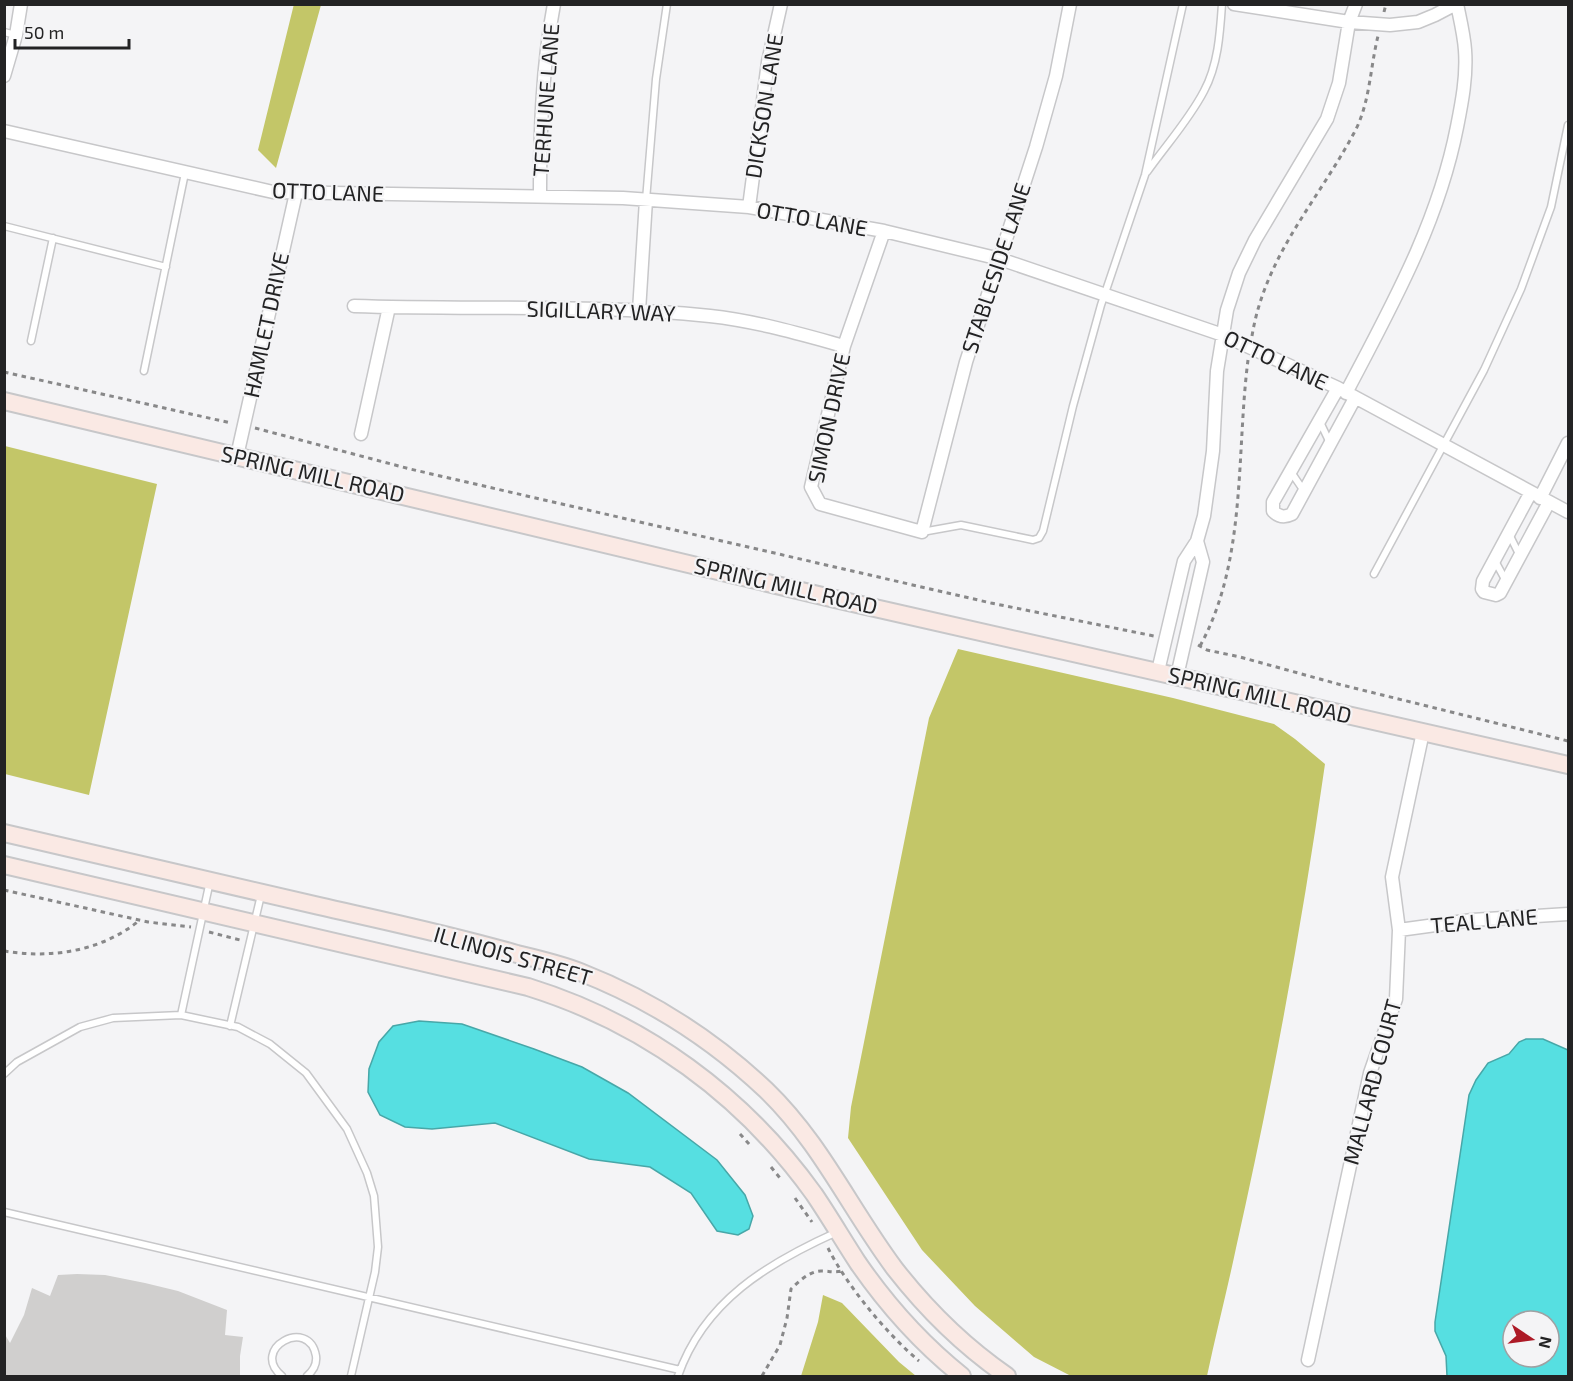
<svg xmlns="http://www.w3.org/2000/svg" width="1573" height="1381" viewBox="0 0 1573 1381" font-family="'Exo 2',sans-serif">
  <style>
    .forest { fill: #c3c668 }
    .water { fill: #56dfe1; stroke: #47a7a8; stroke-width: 1.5; fill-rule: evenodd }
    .building { fill: #d0cfce }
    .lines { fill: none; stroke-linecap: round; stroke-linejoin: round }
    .lane-casing { stroke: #c7c7c9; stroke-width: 9 }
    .street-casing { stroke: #c7c7c9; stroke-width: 15 }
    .secondary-casing { stroke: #c7c7c9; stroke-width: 20 }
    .path { stroke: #888889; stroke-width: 3; stroke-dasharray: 4.5 4.5; stroke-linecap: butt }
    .lane { stroke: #fff; stroke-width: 6 }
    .street { stroke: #fff; stroke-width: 12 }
    .secondary { stroke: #fae9e4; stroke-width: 16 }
    .labels { text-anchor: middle; stroke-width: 4.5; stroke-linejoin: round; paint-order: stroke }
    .street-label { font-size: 22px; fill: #232324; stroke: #f4f4f6 }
  </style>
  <rect width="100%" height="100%" fill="#f4f4f6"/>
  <path class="forest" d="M294,4L321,5L276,168L258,150Z
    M5,446L157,484L89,795L5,774Z
    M958,649L1173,698L1274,724L1295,739L1325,764C1302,926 1272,1088 1236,1248C1227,1291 1216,1333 1207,1376H1071L1034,1357L975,1306L922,1250L848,1138L851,1107L929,718Z
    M823,1295L842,1303L899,1362L916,1376H801L818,1322Z"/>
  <path class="water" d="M419,1021L462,1024L534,1049L582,1067L628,1093L717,1160L745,1195L753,1216L749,1229L738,1235L717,1231L691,1193L650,1167L589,1159L495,1123L432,1129L405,1127L380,1115L368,1092L369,1069L379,1042L393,1026Z
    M1526,1039H1543L1568,1050V1376H1447L1446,1356L1435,1331V1322L1469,1095L1476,1080L1488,1063L1509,1054L1519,1042ZM1513,1321H1549V1357H1513Z"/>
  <path class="building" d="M77,1274L105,1275L145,1283L178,1291L227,1310L225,1335L243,1337L240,1356V1377H4V1333L10,1343L24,1315L32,1288L50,1296L58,1275Z"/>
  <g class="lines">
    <defs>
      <path id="lane" d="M4,32L16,35
        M1147,172C1166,145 1189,120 1204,91C1218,65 1220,34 1222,4
        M646,200L656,79L667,4
        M4,226L166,267
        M31,341L53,238
        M144,371L185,173
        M1320,422L1330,443
        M1291,472L1304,491
        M922,532L961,525L1033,540L1039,538L1043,531L1073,406L1101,305L1145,175L1183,4
        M1509,534L1520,556
        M1495,561L1506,581
        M1374,574L1484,370L1521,289L1551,207L1568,125
        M181,1015L210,881
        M230,1026L261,895
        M4,1074L17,1062L80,1027L113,1018L181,1015L238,1027L270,1044L306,1073L347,1129L367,1173L374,1196L378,1247L375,1272L351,1376
        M4,1212L680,1370
        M282,1376C249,1349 309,1316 316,1356C317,1364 313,1371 307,1376
        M678,1376C704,1301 768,1263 837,1232"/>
      <path id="street" d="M1234,4L1349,22L1390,25L1418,22L1435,15L1456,4
        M4,76L16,35L21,4
        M4,131L273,192L623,198L749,207L884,231L1000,259L1223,335L1338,388L1568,512
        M540,196C540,132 542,67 554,4
        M749,207L768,62L781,4
        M884,231L844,346L811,487L820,504L922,532L966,362L1036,147L1056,76L1070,4
        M354,306C473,310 592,304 710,316C756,321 800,334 844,346
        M639,311L646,200
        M1338,388L1273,502V511C1279,517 1284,518 1292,514L1355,398
        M1346,393C1391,307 1438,224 1457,127C1462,102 1467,76 1465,50C1464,35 1460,19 1457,4
        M361,434L389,307
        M237,456L296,193
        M1531,492L1483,581L1482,589L1484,592L1496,595L1500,593L1549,502
        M1540,498L1568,443
        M1158,671L1184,561L1197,541L1204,516L1213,451L1217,371L1227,310L1239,273L1255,240L1327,119L1339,83L1349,22L1356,4
        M1177,676L1203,562L1197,541
        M1399,930L1472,920L1568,914
        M1308,1360L1370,1073L1396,999L1399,930L1392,877L1423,732"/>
      <path id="secondary" d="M4,401L835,599L1568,765
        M4,833C109,857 214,882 319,906C385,921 452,935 517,954C538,959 560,964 580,972C649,999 712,1039 766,1090C821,1143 850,1209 895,1269C927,1310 965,1347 1007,1376
        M4,865L528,987C644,1023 743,1095 814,1194C829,1216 843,1240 858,1263C887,1305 922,1344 962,1376"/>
    </defs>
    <use href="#lane" class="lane-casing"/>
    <use href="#street" class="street-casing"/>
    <use href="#secondary" class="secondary-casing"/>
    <path class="path" d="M1384,12L1386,4
      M1252,336C1265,256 1317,202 1354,133C1370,104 1370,68 1378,36
      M4,372L231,423
      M255,428L410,469L991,603L1154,636
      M1198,645L1207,650L1240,657L1338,684L1568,741
      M1200,646C1247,561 1236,453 1248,360
      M4,890L148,922L191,927
      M209,932L240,940
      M4,951C52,959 102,951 140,920
      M740,1134L750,1145
      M771,1167L780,1178
      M795,1198L812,1222
      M828,1248C847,1286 887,1334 919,1361
      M762,1376L780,1345L787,1318L791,1289C799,1281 810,1271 821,1271C829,1271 834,1273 842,1271"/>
    <use href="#lane" class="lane"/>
    <use href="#street" class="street"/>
    <use href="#secondary" class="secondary"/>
  </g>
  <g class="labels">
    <g class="street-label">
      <text transform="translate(546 100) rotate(-86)" y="8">TERHUNE LANE</text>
      <text transform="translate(764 106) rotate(-81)" y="8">DICKSON LANE</text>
      <text transform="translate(328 192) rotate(2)" y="8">OTTO LANE</text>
      <text transform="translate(812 219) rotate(10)" y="8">OTTO LANE</text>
      <text transform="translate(996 268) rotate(-72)" y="8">STABLESIDE LANE</text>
      <text transform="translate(601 311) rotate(2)" y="8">SIGILLARY WAY</text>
      <text transform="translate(266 325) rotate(-78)" y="8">HAMLET DRIVE</text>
      <text transform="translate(1276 360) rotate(25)" y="8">OTTO LANE</text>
      <text transform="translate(829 418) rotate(-78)" y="8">SIMON DRIVE</text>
      <text transform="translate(313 474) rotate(13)" y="8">SPRING MILL ROAD</text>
      <text transform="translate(786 586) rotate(13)" y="8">SPRING MILL ROAD</text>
      <text transform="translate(1260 695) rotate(13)" y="8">SPRING MILL ROAD</text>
      <text transform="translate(1484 921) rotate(-5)" y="8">TEAL LANE</text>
      <text transform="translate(513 956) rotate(16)" y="8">ILLINOIS STREET</text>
      <text transform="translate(1372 1082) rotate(-75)" y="8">MALLARD COURT</text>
    </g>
  </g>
  <rect width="1573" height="1381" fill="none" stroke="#232324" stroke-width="12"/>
  <g transform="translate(1531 1339) rotate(103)"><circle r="28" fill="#f4f4f6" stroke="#a0a0a2" stroke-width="1.5"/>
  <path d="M0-4.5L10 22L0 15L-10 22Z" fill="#ad1a27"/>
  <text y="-9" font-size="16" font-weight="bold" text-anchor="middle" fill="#232324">N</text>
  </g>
  <path d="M15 39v9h114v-9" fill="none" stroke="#232324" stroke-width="3"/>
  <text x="24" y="39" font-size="18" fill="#232324" stroke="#f4f4f6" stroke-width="4.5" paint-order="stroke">50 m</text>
</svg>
